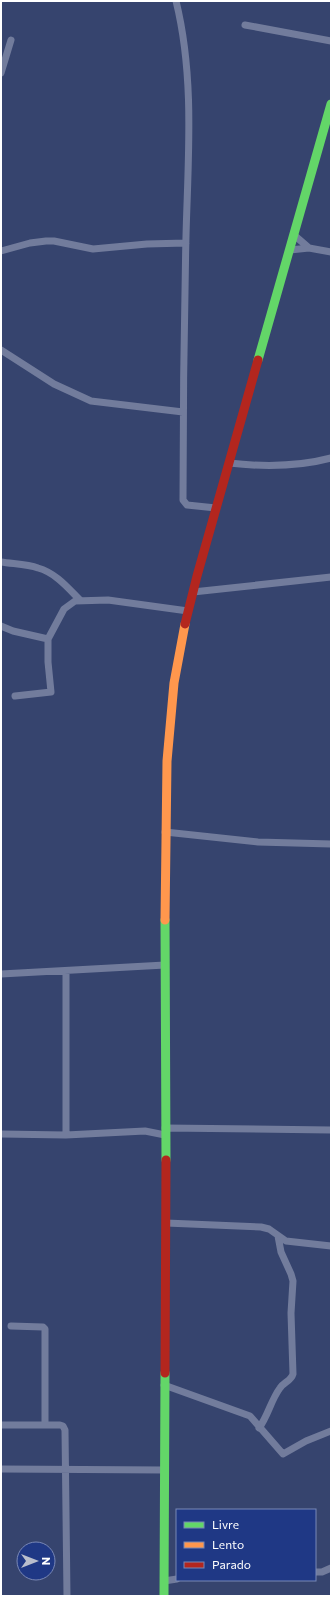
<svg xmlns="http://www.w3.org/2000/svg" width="332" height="1597" viewBox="0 0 332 1597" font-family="Commissioner,sans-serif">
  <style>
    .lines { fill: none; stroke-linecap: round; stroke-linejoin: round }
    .street { stroke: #727c9c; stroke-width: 7 }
    .fast { stroke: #63d668; stroke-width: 9 }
    .slow { stroke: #ff974d; stroke-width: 9 }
    .jam { stroke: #b3261e; stroke-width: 9 }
  </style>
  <rect width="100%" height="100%" fill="#36446e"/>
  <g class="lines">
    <path class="street" d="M176,1C195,78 188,158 186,236C184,324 183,412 183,500L187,505L216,508
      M245,25L331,41
      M1,73L11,40
      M294,235L309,248
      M290,250L309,248L331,252
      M1,251L30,243L46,241H54L93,249L147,244L186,243
      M1,350L54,384L91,401L183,412
      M229,463C264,467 297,467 331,458
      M1,562C13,564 27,564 38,568C56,573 68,588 80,600
      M193,592L331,577
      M1,626L13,631L48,639
      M15,696L51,692L48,662V639L64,609L75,601L108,600L188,611
      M165,832L258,842L331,844
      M1,974L165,965
      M165,1128L331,1130
      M1,1134L66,1135V971
      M66,1135L145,1131L165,1135
      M166,1223L261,1227L269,1229L286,1241L331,1246
      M11,1326L43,1327L45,1329V1424
      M164,1385L250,1416L283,1454L306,1441L331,1431
      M1,1425H60L63,1426L65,1430L67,1596
      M259,1428C268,1416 271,1400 280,1388C284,1382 291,1381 293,1374L291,1313L293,1281L291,1274L281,1252L278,1236
      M1,1469L164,1470
      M315,1572H322L331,1568
      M164,1581L177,1579"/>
    <path class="fast" d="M258,360L331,104
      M165,920L166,1160
      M164,1596L165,1373"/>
    <path class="slow" d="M165,920L167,761L174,683L185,624"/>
    <path class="jam" d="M185,624L197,576L258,360
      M165,1373L166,1160"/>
  </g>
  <rect width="332" height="1597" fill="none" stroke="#ffffff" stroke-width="4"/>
  <rect x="176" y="1509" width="140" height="72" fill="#1f3885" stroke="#7988b6"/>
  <rect x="184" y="1522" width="20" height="6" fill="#63d668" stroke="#7988b6"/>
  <text x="212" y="1529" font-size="12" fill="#ffffff">Livre</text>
  <rect x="184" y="1542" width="20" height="6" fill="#ff974d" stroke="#7988b6"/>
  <text x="212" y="1549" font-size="12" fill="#ffffff">Lento</text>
  <rect x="184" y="1562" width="20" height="6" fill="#b3261e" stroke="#7988b6"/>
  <text x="212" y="1569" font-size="12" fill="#ffffff">Parado</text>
  <g transform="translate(36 1561) rotate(90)"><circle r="19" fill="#1f3885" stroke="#7988b6"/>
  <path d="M0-3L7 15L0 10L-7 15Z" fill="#b9becc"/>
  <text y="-6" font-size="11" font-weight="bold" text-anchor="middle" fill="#ffffff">N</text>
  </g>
</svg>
